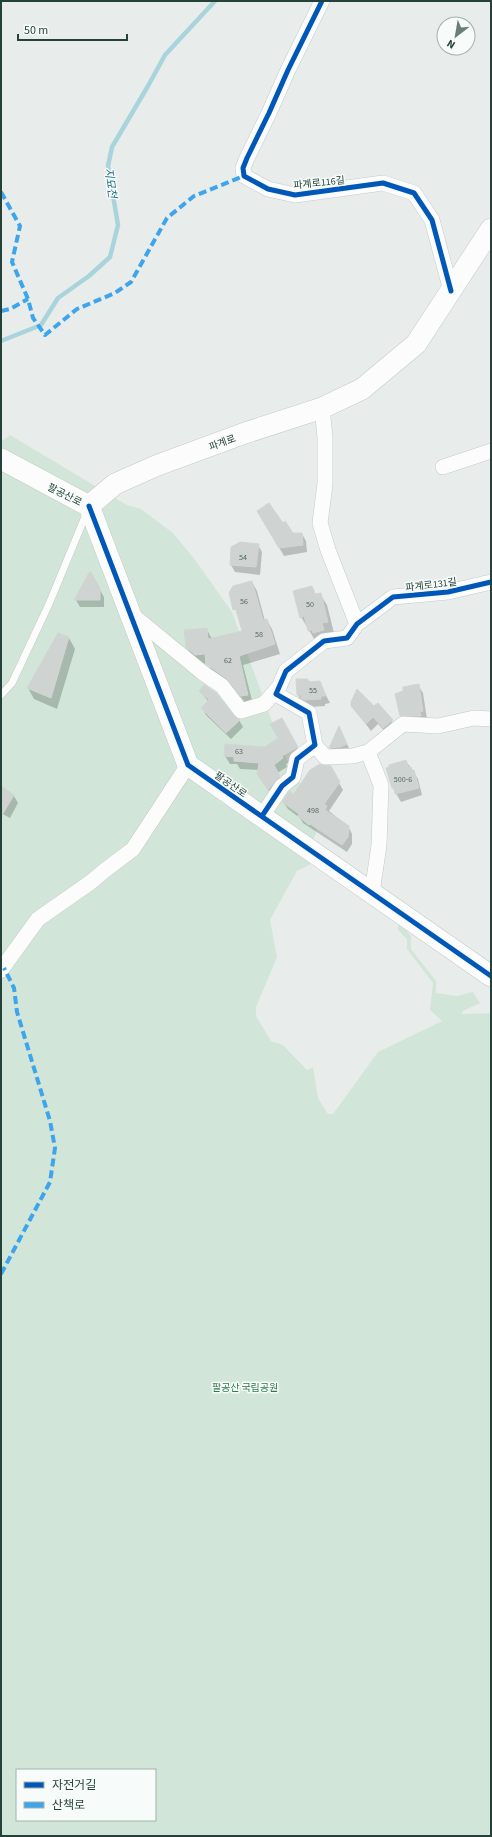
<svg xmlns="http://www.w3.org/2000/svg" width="492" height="1837" viewBox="0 0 492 1837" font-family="'Source Sans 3','Noto Sans KR',sans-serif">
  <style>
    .green { fill: #d1e6d8; fill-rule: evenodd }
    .shadow { fill: #0003 }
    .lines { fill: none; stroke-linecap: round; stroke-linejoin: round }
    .stream { stroke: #a9d4db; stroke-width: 4.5 }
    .building { fill: #cfd4d2; stroke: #d1d6d4 }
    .lane-casing { stroke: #c5cac8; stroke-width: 8 }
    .street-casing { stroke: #c5cac8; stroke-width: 16 }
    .secondary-casing { stroke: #c3cbc8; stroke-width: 22 }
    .lane { stroke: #fcfcfc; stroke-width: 7 }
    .street { stroke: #fcfcfc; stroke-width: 15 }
    .secondary { stroke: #fcfcfc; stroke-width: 21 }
    .quiet { stroke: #3ea4ec; stroke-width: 4; stroke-dasharray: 8 4; stroke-linecap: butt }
    .cycleway-casing { stroke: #f7fbf9; stroke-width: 8 }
    .cycleway { stroke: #0057b8; stroke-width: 5 }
    .labels { text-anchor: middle; stroke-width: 3; stroke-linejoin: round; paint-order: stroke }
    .number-label { font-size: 8px; fill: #506761 }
    .street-label { font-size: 10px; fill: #24423a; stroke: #f7fbf9 }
    .park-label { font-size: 10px; fill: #2d7a4b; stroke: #f7fbf9 }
    .water-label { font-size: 11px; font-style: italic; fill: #1c6f80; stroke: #f7fbf9 }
  </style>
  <rect width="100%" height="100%" fill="#e8edeb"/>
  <path class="green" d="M10,435L127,505L141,509L173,533L196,561L232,612L282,749L291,769L319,811L316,833L311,844L313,863L297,871L270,920L277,957L256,1007V1016L271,1041L283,1045L307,1070L313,1067L318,1098L328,1114H333L378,1052L442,1021L430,1010L433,983L407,949V939L398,930V923L401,924L411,936V949L436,981V993L457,996L473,992L480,1003L463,1011L462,1014L491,1013V1836H1V442ZM17,1770H155V1820H17Z"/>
  <path class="shadow" d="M258,511L282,524L292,534H302L306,541L307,552L284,556Z
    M258,545L262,552L260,575L235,572L231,565Z
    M90,573L104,597V607H80L76,600Z
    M252,582L257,591L265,621L267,620L272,629L280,654L243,665L253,704L247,705L234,688L213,673L207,663L201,664L192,656L187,647L207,630L212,639L243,632L230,593Z
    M312,587L316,595L320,594L327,605L334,633L316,642L301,617Z
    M69,638L75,649L57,709L34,699L28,688Z
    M308,680L310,683L319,682L330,703L325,704V706L309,707L302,702L298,695Z
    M418,685L423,693L427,719L405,724L401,716Z
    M200,691L239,720L243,727L231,739L206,715L202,708L208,701Z
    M378,704L397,728L388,735L378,724L371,731L352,706L374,708Z
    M281,719L301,755L286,764L287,767L277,773L284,784L273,797L263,782L259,770L240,769L237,764H230L225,756L265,748L280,739Z
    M339,728L351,752L334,755L330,747Z
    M406,761L418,779L422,795L401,802L393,788Z
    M330,767L343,790L329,811L348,826L352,834V844L347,852L303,823L300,818L288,809L283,802L293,797Z
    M1,786L14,796L18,803L10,818L1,813Z"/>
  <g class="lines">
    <path class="stream" d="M1,341L41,325L58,298L89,276L110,257L118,225L108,166L112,147L148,86L165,55L215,1"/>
  </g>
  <path class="building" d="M269,503L283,523L285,521L293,533H302L303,545L279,548L257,511Z
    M240,542L259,544L256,567L230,565L231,547Z
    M90,571L100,588V600H74Z
    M252,581L263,620L267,619L275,644L239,656L248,695L241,696L227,679L206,664L205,654L195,655L186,647L184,630L207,628L208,639L242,631L236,609L233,610L229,593L233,586Z
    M312,586L315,594L321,593L328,622L322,623L324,630L313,633L312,630L308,631L304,616L300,618L293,591Z
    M58,633L69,637L51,698L27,688Z
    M296,679H308V682L320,681L326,696H321V699L304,700L301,698V695H297Z
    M419,684L423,711L420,712L421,716H400L395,694L403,691V687Z
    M204,685L216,693L234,716L240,720L226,733L201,708L209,700L199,691Z
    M357,689L374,706L378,703L393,720L383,728L373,717L366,724L351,706V702Z
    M282,718L298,747L282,756L283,758L274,765L280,776L268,790L257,774L259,763L234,761V757L224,756L225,744L265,747L278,738L270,724Z
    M339,726L347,744L340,747L329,748Z
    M406,760L408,767H411L412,770H414L419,788L395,794L394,788H392L386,768L389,767V765Z
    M320,764L331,766L340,782L324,804L327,806L325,810L349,826L348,837L342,845L310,824L309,825L298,816L299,814L282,802L290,791L293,795L310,770Z
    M1,786L14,795L1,817Z"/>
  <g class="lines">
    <defs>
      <path id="lane" d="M1,695L12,683L49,604L87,512"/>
      <path id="street" d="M322,1L288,70L269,113L247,158L243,168L244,176L268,189L295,195L383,183L414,193L432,220L451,291
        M322,408L325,437V484L320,523L328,550L357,624
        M443,467L491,451
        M130,613L203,673L222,686L241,711L264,704L279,687
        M315,745L325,757L353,756L368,752L403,724L438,726L474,718L491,719
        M368,752L381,785L379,845L372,893
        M262,816L282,786L293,777L297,759L315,745L309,713L276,694L286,671L324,641L347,638L357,624L393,597L448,592L491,582
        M1,970L38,919L91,882L104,871L133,849L188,765"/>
      <path id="secondary" d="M1,459L89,506L188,765L491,976
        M89,506L115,484L158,465L245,433L322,408L362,389L416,344L491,229"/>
    </defs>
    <use href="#lane" class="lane-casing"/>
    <use href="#street" class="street-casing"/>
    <use href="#secondary" class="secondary-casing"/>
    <use href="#lane" class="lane"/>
    <use href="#street" class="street"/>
    <use href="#secondary" class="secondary"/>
    <path class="quiet" d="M1,192L20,226L12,262L28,299L33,318L45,335L77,309L115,293L131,282L167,218L194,196L244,176
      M1,311L10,309L28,299
      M1,1274L50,1182L55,1148L50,1121L17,1012L14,988L4,968"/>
    <defs>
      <path id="cycleway" d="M322,1L288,70L269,113L247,158L243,168L244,176L268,189L295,195L383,183L414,193L432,220L451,291
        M89,506L188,765L491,976
        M262,816L282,786L293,777L297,759L315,745L309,713L276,694L286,671L324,641L347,638L357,624L393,597L448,592L491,582"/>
    </defs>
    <use href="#cycleway" class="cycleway-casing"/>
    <use href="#cycleway" class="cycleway"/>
  </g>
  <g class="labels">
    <g class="number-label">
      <text x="243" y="560">54</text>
      <text x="244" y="604">56</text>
      <text x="310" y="607">50</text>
      <text x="259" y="637">58</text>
      <text x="228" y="663">62</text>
      <text x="313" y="693">55</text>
      <text x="239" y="754">63</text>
      <text x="403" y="782">500-6</text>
      <text x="313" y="813">498</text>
    </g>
    <g class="street-label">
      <text transform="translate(319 182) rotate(-6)" y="4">파계로116길</text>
      <text transform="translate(222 442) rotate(-20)" y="4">파계로</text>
      <text transform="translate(65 494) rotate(27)" y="4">팔공산로</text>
      <text transform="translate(431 584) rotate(-7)" y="4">파계로131길</text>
      <text transform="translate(231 784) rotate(35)" y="4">팔공산로</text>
    </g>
    <g class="park-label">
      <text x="245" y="1391">팔공산 국립공원</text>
    </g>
    <g class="water-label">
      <text transform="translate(111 183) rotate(82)" y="4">지묘천</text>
    </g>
  </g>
  <rect width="492" height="1837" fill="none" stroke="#24423a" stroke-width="4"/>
  <rect x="16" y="1769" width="140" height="52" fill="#f7fbf9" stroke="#a3b1ad"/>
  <rect x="24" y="1782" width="20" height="6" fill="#0057b8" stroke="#a3b1ad"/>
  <text x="52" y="1789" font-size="12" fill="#24423a">자전거길</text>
  <rect x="24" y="1802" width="20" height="6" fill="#3ea4ec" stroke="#a3b1ad"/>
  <text x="52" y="1809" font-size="12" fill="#24423a">산책로</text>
  <g transform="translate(456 36) rotate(211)"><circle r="19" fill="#f7fbf9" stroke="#a3b1ad"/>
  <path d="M0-3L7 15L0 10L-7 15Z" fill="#697e78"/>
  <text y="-6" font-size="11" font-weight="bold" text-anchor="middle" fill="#24423a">N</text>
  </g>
  <path d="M18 34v6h109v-6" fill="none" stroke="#24423a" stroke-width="2"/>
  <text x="24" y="34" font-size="12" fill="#24423a" stroke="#f7fbf9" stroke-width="3" paint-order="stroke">50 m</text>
</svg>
